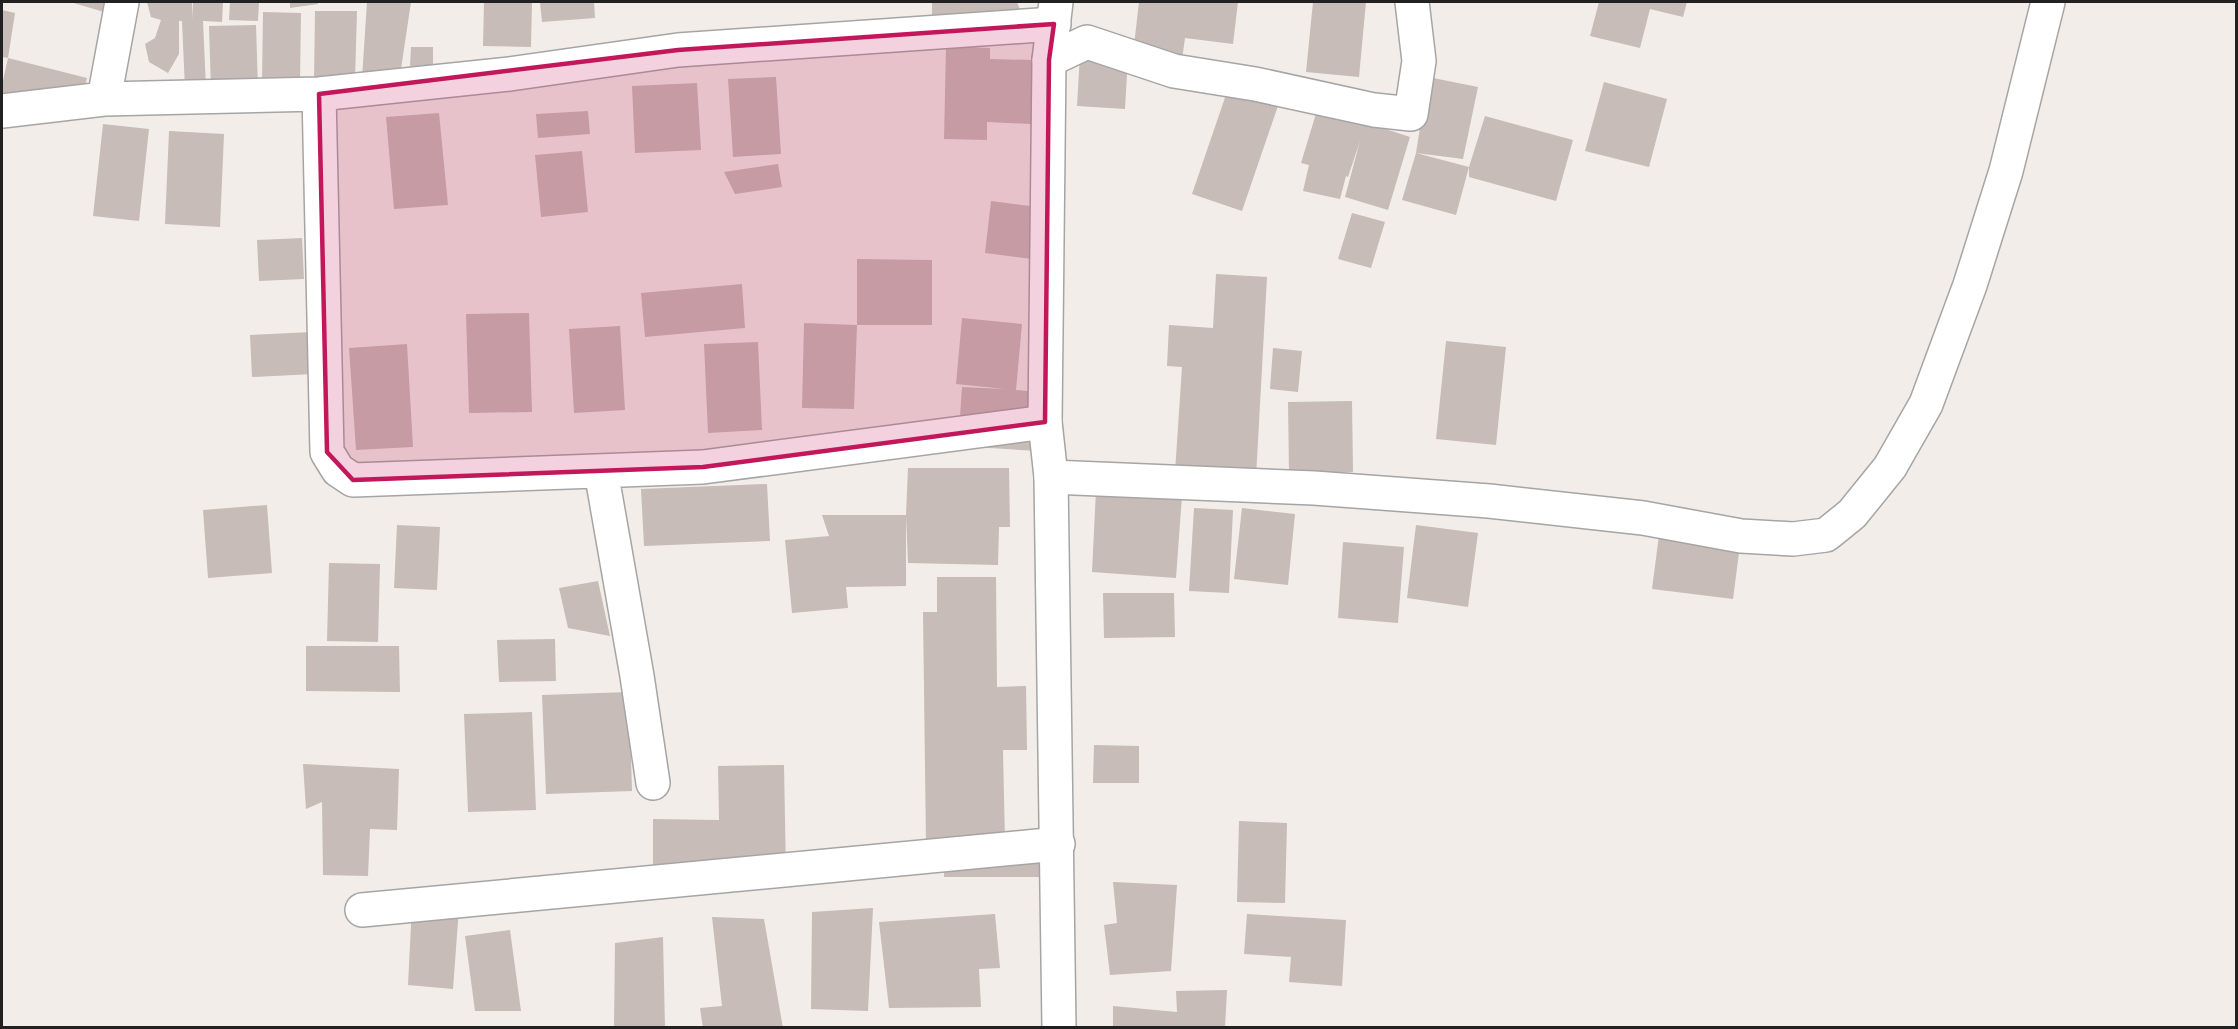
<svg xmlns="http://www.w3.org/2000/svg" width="2238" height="1029" viewBox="0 0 2238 1029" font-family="'Fira Sans Condensed',sans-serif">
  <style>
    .building { fill: #c7bcb7 }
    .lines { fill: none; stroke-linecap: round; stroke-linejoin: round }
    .minor-casing { stroke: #a5a5a5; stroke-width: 36 }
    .tertiary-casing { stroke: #a5a5a5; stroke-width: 36 }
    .minor { stroke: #fff; stroke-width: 33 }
    .tertiary { stroke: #fff; stroke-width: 33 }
    .marked { fill: #c2185b; fill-opacity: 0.2; stroke: #c2185b; stroke-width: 4.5; stroke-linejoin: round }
  </style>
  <rect width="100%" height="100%" fill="#f2ede8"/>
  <path class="building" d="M70,2H107L104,12Z
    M147,2H192L193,19V2H223L222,22L203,21L206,88L185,89L182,21H179V54L168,73L149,62L145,44L155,38L161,20L151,17Z
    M230,2H259L258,21L229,20Z
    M290,2H317L318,4L290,8Z
    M367,2H411L401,69L362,78Z
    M484,2H532L531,47L483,46Z
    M540,2H594L595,18L542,22Z
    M932,2H1017L1022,15H932Z
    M1139,2H1238L1233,44L1185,38L1182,60L1133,54Z
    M1313,2H1366L1359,77L1306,72Z
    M1599,2H1687L1683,17L1650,9L1640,48L1590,36Z
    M2,10L15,13L8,58L2,57Z
    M315,11H357L355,81L314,80Z
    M263,12L301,13L300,81L262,80Z
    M256,25L258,88L211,90L209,26Z
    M946,46L990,48V59L1033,60L1031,124L987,122V140L944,139Z
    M411,47H433V67L410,66Z
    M1080,54L1128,57L1125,109L1077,106Z
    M8,58L87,78L78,115L2,96V85Z
    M776,77L781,154L733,157L728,79Z
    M1428,77L1478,87L1463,159L1416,153Z
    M1231,80L1281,97L1242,211L1192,194Z
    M1604,82L1667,99L1649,167L1585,151Z
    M697,83L701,150L635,153L632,86Z
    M1318,107L1410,137L1388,210L1345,197L1360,141L1348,177L1346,176L1340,199L1303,191L1309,165L1301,163Z
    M588,111L590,134L538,138L536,114Z
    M439,113L448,205L394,209L386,117Z
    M1485,116L1573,140L1556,201L1469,177V167L1456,215L1402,200L1416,153L1469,167Z
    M103,124L149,129L139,221L93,216Z
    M169,131L224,134L220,227L165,224Z
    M582,151L588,212L541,217L535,155Z
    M778,164L782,187L735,194L724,172Z
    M991,201L1039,207L1032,259L985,253Z
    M1352,213L1385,222L1371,268L1338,259Z
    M302,238L304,279L259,281L257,240Z
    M857,259L932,260V325H857Z
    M1216,274L1267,277L1256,477L1175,472L1182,367L1167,366L1169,325L1213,328Z
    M742,284L745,328L645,337L641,293Z
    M529,313L532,412L469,413L466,314Z
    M962,318L1022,324L1016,390L1040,392L1037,451L958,446L962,387L1005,389L956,384Z
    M804,323L857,325L854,409L802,408Z
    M620,326L625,410L574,413L569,329Z
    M312,332L314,374L252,377L250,335Z
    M1446,341L1506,347L1496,445L1436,439Z
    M758,342L762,430L708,433L704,344Z
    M407,344L413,447L356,450L349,348Z
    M1273,348L1302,351L1298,392L1270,389Z
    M1352,401L1353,472L1289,473L1288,402Z
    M908,468H1009L1010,527H999L998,565L908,563L906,515Z
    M767,484L770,541L644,546L641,489Z
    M1096,490L1182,496L1176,578L1092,572Z
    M267,505L272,573L208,578L203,510Z
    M1194,508L1233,510L1229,593L1189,591Z
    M1242,508L1295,514L1288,585L1234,579Z
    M822,515H906V586L846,587L848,608L792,613L785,540L829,536Z
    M397,525L440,527L437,590L394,588Z
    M1416,525L1478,533L1468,607L1407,598Z
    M1659,535L1740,545L1733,599L1652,589Z
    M1343,542L1404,547L1398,623L1338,618Z
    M329,563L380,564L378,642L327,641Z
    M937,577H996L997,687L1026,686L1027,750H1003L1005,842H1049L1050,877H944L945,842L926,844L923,612H937Z
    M598,581L610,636L568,628L559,588Z
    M1103,593H1174L1175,637L1104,638Z
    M555,639L556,681L499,682L497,640Z
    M306,646H399L400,692L306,691Z
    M629,692L632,791L546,794L542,695Z
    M532,712L536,810L468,812L464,714Z
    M1094,745L1139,746V783H1093Z
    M303,764L399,769L397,830L370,829L368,876L323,875L322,802L306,809Z
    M784,765L786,874L653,884V819L719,820L718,766Z
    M1239,821L1287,823L1285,903L1237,902Z
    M1113,882L1177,885L1171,971L1110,975L1104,925L1117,923Z
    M412,905L459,908L453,989L408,985Z
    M873,908L868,1011L811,1009L812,912Z
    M995,914L1000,968L979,969L981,1007L889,1008L879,922Z
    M1247,914L1346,920L1342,986L1289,982L1291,957L1244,954Z
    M712,917L764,919L783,1028H703L700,1008L722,1006Z
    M510,930L521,1011H475L465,936Z
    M663,937L665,1028H614L615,943Z
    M1227,990L1225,1028H1113V1006L1177,1012L1176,991Z"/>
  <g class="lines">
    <defs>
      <path id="minor" d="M1049,60L1087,42L1174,71L1255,84L1374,110L1411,114L1419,61L1412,2
        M319,94L327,452L338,470L353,480L703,467L1045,422
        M104,99L122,2
        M2,111L104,99L319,94L510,74L678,50L1054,24
        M601,471L637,676L653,783
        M1051,477L1314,488L1489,501L1643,518L1741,536L1793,539L1826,535L1852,514L1890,467L1926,404L1970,285L2006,171L2048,2
        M362,910L1058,844"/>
      <path id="tertiary" d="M1056,2L1049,60L1045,422L1051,477L1059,1028"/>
    </defs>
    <use href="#minor" class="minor-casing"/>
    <use href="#tertiary" class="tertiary-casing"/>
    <use href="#minor" class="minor"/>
    <use href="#tertiary" class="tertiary"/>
  </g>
  <path class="marked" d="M1054,24L1049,60L1045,422L703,467L353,480L327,452L319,94L678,50Z"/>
  <rect width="2238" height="1029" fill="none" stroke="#212121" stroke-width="6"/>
</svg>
